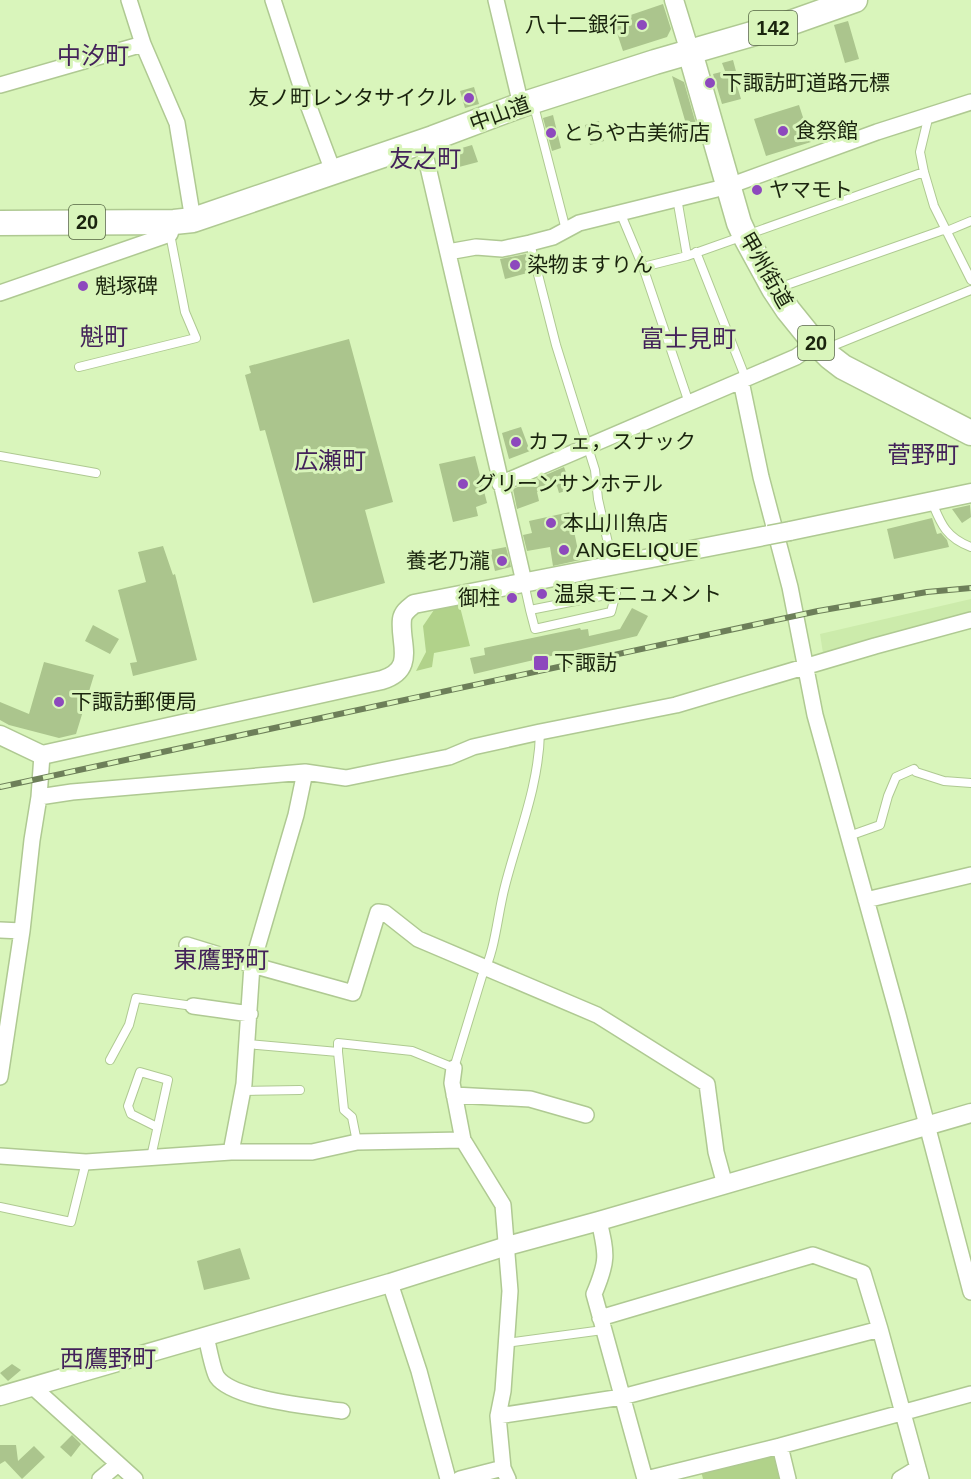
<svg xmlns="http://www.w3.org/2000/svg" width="971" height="1479" viewBox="0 0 971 1479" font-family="Helvetica,'Noto Sans JP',sans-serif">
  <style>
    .built { fill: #ccebab }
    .green { fill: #b1d28a }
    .building { fill: #abc58d }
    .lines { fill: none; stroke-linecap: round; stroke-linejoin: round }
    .service-casing { stroke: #afc992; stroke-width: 10 }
    .minor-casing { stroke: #afc992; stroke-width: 18 }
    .tertiary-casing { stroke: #afc992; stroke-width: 21 }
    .trunk-casing { stroke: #afc992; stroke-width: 27 }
    .service { stroke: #fff; stroke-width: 8 }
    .minor { stroke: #fff; stroke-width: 15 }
    .tertiary { stroke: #fff; stroke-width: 18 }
    .trunk { stroke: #fff; stroke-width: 24 }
    .rail-casing { stroke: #6d7f59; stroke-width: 6 }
    .rail { stroke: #d9f5bb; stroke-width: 4; stroke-dasharray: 11; stroke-linecap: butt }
    .tertiary-bridge-casing { stroke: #afc992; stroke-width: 21; stroke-linecap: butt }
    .tertiary-bridge { stroke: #fff; stroke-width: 18 }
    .poi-dot { fill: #8d49bd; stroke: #d9f5bb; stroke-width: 2 }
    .labels { text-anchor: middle; stroke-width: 6; stroke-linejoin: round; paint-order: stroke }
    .shield { fill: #d9f5bb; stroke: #536342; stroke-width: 1.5 }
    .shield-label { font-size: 20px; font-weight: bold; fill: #1a240e }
    .poi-label { font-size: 21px; fill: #1a240e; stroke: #d9f5bb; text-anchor: start }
    .street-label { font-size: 21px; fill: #1a240e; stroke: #d9f5bb }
    .quarter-label { font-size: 24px; fill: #43225a; stroke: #d9f5bb }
  </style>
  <rect width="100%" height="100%" fill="#d9f5bb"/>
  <path class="built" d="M971,599V612L823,653L820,634Z"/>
  <path class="green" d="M459,603L470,646L434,653L432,667L416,671L426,652L423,626L436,607Z
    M775,1452L785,1479H703L701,1471Z"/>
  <path class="building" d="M663,4L671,29L667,37L623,51L613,21Z
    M848,21L859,59L845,63L834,25Z
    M733,60L737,75L734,76L741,99L722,104L713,74L725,71L722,63Z
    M672,76L684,82L700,138L691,141Z
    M474,87L479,104L465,108L460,91Z
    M799,105L811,142L766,156L754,119Z
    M553,115L561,148L552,151L543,118Z
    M599,121L604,141L590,145L585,125Z
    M472,145L478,162L459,167L455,150Z
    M526,254L531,272L505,279L500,259Z
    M349,339L393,502L365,510L385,583L313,603L265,430L260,431L245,375L251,373L249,366Z
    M521,427L530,451L509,459L502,433Z
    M475,456L487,503L476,507L478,516L453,522L439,464Z
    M564,467L572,489L559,493L557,486L537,492L539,501L517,509L513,489Z
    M970,505L971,517L962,523L952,509Z
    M570,512L580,560L553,566L550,547L527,551L523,535L532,533L529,521Z
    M932,518L937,534L941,533L947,540L949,547L894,559L887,529Z
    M163,546L173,575L175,574L197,660L133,676L130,663L137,662L118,590L146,582L138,552Z
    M506,547L511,567L495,571L490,550Z
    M632,608L648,616L637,636L474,674L470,658L485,655L484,648L580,628L581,630L588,629L589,636L620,629Z
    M93,625L119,639L110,654L85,641Z
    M44,662L94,675L76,734L59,738L9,725L0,720V702L29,714Z
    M240,1248L250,1279L204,1290L197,1261Z
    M12,1364L21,1370L8,1381L0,1373Z
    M72,1435L81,1444L71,1457L60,1447Z
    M0,1445H16L18,1461L34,1446L45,1457L22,1479L5,1461L0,1464Z"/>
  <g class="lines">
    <defs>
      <path id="service" d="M534,106L566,230
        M927,116V123L920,152L924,172L934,206L971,280
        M677,198L687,256
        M620,212L643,267L689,403
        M947,231L971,221
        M530,243L556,345L595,470L598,499L613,565
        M696,252L746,379
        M643,267L687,256L924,172
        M778,288L946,229
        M825,349L971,290
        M79,367L196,338L185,312L170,234
        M0,456L96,473
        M932,502C941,525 947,538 971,547
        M524,583L530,610L616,593L611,612L535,629L530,610
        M849,836L880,825L888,796L896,777L914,769L916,772L944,781L971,783
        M247,1044L338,1052V1043L412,1051L454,1068L482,976C496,949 497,916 505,886C518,835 539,786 540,732
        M338,1052L344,1110L352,1117L357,1142
        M110,1060L129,1025L136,998L193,1006
        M243,1091L300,1090
        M151,1157L168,1080L140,1072L128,1106L131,1114L157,1127
        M0,1207L71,1222L86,1162
        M506,1343L603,1330"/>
      <path id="minor" d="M129,0L143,44L177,123L193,220
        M273,0L301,86L333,171
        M496,0L521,105
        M0,85L143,44
        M422,141L524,582
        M448,252L476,247L502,249L530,243L553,237L579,223L729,186L877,132L971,102
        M0,293L170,234L174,222
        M741,381L761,477L790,587L815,715L898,1015L971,1292
        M500,484L796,357L816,343
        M39,797L72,792L305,772L346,778L449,757L473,747L540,732L676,705L875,646L971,620
        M866,900L971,875
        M0,930L22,931
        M187,945L252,965L353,993L378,912L385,913L418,939L597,1015L707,1084L716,1152L725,1185
        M193,1006L250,1014
        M454,1068L452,1083L463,1140
        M0,1077L22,931L32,840L39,797L42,755
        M454,1095L530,1099L586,1115
        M231,1152L244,1084L252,965L296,815L305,772
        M0,1156L86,1162L231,1152H312L357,1142L463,1140L503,1205L510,1291L503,1391L498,1416L503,1468L508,1479
        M599,1221C607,1255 608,1261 594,1294L645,1479
        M390,1283L419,1371L448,1479
        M600,1318L813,1255L863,1273L880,1329L921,1479
        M206,1336C208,1345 213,1371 217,1377C233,1400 315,1407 342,1411
        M33,1387L135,1479
        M498,1416L622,1397L880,1329
        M780,1446L788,1479
        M100,1479L118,1464
        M460,1479L503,1468
        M646,1479L780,1446L971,1394
        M900,1479L918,1468"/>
      <path id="tertiary" d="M674,0L690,52
        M790,531L971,493
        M0,735L42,755L382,680C417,669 399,643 402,619C403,612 409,608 414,604L769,535
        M0,1396L390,1283L507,1246L599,1221L971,1113"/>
      <path id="trunk" d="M690,52L739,223L745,236L774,289L788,310L809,336L830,357L843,367L971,433
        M0,223L174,222L193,220L433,138L521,105L655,62L790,23L855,0"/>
    </defs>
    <use href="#service" class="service-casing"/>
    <use href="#minor" class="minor-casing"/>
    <use href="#tertiary" class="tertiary-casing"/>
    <use href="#trunk" class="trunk-casing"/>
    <use href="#service" class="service"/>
    <use href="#minor" class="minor"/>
    <use href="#tertiary" class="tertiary"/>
    <use href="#trunk" class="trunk"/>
    <defs>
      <path id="rail" d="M0,787L818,611L927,592L971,588"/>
    </defs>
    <use href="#rail" class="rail-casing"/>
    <use href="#rail" class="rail"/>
    <defs>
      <path id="tertiary-bridge" d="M769,535L790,531"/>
    </defs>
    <use href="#tertiary-bridge" class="tertiary-bridge-casing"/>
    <use href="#tertiary-bridge" class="tertiary-bridge"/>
  </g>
  <g class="poi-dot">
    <circle cx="642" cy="25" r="6"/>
    <circle cx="710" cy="83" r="6"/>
    <circle cx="469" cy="98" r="6"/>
    <circle cx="783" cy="131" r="6"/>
    <circle cx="551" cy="133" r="6"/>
    <circle cx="757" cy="190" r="6"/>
    <circle cx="515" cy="265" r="6"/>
    <circle cx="83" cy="286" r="6"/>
    <circle cx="516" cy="442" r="6"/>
    <circle cx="463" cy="484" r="6"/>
    <circle cx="551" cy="523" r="6"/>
    <circle cx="564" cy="550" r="6"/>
    <circle cx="502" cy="561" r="6"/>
    <circle cx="542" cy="594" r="6"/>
    <circle cx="512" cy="598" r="6"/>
    <rect x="533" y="655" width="16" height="16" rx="3"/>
    <circle cx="59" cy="702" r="6"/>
  </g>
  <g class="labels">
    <g class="shield">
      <rect x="749" y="11" width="48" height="34" rx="4.5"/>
      <rect x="69" y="205" width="36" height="34" rx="4.5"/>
      <rect x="798" y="326" width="36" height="34" rx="4.5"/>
    </g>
    <g class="shield-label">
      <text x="773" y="35">142</text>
      <text x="87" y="229">20</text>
      <text x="816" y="350">20</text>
    </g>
    <g class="poi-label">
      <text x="630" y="32" text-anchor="end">八十二銀行</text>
      <text x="722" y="90">下諏訪町道路元標</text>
      <text x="457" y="105" text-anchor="end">友ノ町レンタサイクル</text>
      <text x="795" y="138">食祭館</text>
      <text x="563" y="140">とらや古美術店</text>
      <text x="769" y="197">ヤマモト</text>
      <text x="527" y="272">染物ますりん</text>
      <text x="95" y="293">魁塚碑</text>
      <text x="528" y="449">カフェ，スナック</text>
      <text x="475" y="491">グリーンサンホテル</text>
      <text x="563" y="530">本山川魚店</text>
      <text x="576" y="557">ANGELIQUE</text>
      <text x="490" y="568" text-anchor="end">養老乃瀧</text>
      <text x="554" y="601">温泉モニュメント</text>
      <text x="500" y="605" text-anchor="end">御柱</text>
      <text x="554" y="670">下諏訪</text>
      <text x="71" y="709">下諏訪郵便局</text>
    </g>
    <g class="street-label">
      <text transform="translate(500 114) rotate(-20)" y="7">中山道</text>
      <text transform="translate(766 270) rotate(60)" y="7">甲州街道</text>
    </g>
    <g class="quarter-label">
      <text x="93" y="64">中汐町</text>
      <text x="425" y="167">友之町</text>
      <text x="104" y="345">魁町</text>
      <text x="688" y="347">富士見町</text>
      <text x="923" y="463">菅野町</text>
      <text x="330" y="469">広瀬町</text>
      <text x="221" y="968">東鷹野町</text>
      <text x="108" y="1367">西鷹野町</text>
    </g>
  </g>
</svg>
